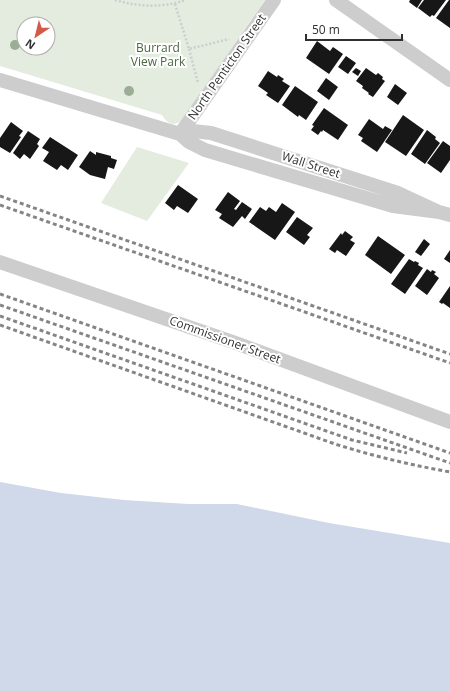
<svg xmlns="http://www.w3.org/2000/svg" width="450" height="691" viewBox="0 0 450 691" font-family="'Open Sans',sans-serif">
  <style>
    .green { fill: #e4ece0; fill-rule: evenodd }
    .water { fill: #cfd9e9 }
    .pier { fill: #fff }
    .building { fill: #171717 }
    .lines { fill: none; stroke-linecap: round; stroke-linejoin: round }
    .path { stroke: #cdcdcd; stroke-width: 2.5; stroke-dasharray: 2 2; stroke-linecap: butt }
    .street { stroke: #cdcdcd; stroke-width: 14 }
    .rail { stroke: #858585; stroke-width: 3; stroke-dasharray: 4 3; stroke-linecap: butt }
    .tree { fill: #9dac97 }
    .labels { text-anchor: middle; stroke-width: 4; stroke-linejoin: round; paint-order: stroke }
    .park-label { font-size: 12px; fill: #4c6842; stroke: #fff }
    .street-label { font-size: 12px; fill: #303030; stroke: #fff }
  </style>
  <rect width="100%" height="100%" fill="#fff"/>
  <path class="green" d="M0,0H265L181,121C173,127 167,123 162,115L0,66ZM24,24H48V48H24Z
    M137,147L189,163L147,221L101,203Z"/>
  <path class="water" d="M0,468L105,486L450,533V691H0Z"/>
  <path class="pier" d="M0,466L105,484L199,490L341,516L450,531V543L329,523L237,504H188L124,500L61,493L0,482Z"/>
  <path class="building" d="M410,0H422L417,8L409,2Z
    M424,0H446L434,16L432,15L430,17L418,8Z
    M449,0H450V28L436,18Z
    M317,41L330,51L333,47L343,54L329,74L306,58Z
    M346,56L356,63L348,74L338,67Z
    M356,68L361,71L358,76L352,72Z
    M366,68L376,75L378,73L383,77L382,79L385,81L373,97L368,94L369,93L362,88L363,86L356,81Z
    M268,71L277,77L278,75L284,79L282,81L290,86L278,103L266,95L268,93L258,86Z
    M326,78L338,87L329,100L317,91Z
    M395,84L407,93L398,105L387,97Z
    M295,86L318,102L306,120L299,115L298,117L282,105Z
    M324,108L348,125L338,140L323,130L322,132L321,131L318,135L311,130L314,126L312,125Z
    M403,115L424,130L406,156L385,142Z
    M369,119L383,129L385,126L392,130L377,152L361,141L363,138L358,135Z
    M11,122L23,131L19,136L21,137L10,153L0,147V138Z
    M427,130L436,137L435,139L440,143L425,164L411,154Z
    M28,131L40,139L37,144L39,146L30,159L24,154L20,159L13,153Z
    M50,137L78,155L68,170L61,165L57,170L43,161L49,152L42,148Z
    M443,141L450,146V160L441,173L427,163Z
    M90,151L96,155V152L111,156V158L117,160L114,169L108,167L105,179L90,175L79,167Z
    M178,185L198,199L188,213L177,206L174,210L165,203Z
    M228,192L240,201L234,209L236,210L242,202L252,209L245,219L242,216L233,227L219,218L222,214L215,210Z
    M282,203L295,212L275,240L249,222L260,207L266,211L269,207L276,212Z
    M297,217L313,228L307,235L310,237L304,245L286,232Z
    M345,231L353,237L350,240L355,243L346,256L337,250L335,253L329,249L341,233L342,235Z
    M378,236L405,255L391,274L365,255Z
    M424,239L430,244L421,256L415,252Z
    M450,250V263L444,259Z
    M409,259L414,262L415,261L419,263L418,265L423,268L405,294L391,284Z
    M427,269L431,272L432,270L436,272L434,274L439,278L427,295L415,286Z
    M450,286V308L443,303L442,304L439,302Z"/>
  <g class="lines">
    <path class="path" d="M115,0C139,7 162,8 186,0
      M175,4L189,49L229,39
      M189,49L198,83"/>
    <path class="street" d="M336,0L450,80
      M0,80L180,134L189,142L205,150L393,206L439,212
      M180,134L193,131L211,133L398,193L439,212L450,215
      M180,134L274,0
      M0,262L233,342L450,422"/>
    <path class="rail" d="M0,196L450,354
      M0,205L450,363
      M0,294L450,453
      M0,305L450,463
      M0,316L352,440L407,453
      M0,325L335,444C373,456 411,465 450,472"/>
  </g>
  <g class="tree">
    <circle cx="15" cy="45" r="5"/>
    <circle cx="129" cy="91" r="5"/>
  </g>
  <g class="labels">
    <g class="park-label">
      <text x="158" y="52">Burrard<tspan x="158" dy="14">View Park</tspan></text>
    </g>
    <g class="street-label">
      <text transform="translate(227 67) rotate(-55)" y="4">North Penticton Street</text>
      <text transform="translate(311 165) rotate(18)" y="4">Wall Street</text>
      <text transform="translate(225 340) rotate(20)" y="4">Commissioner Street</text>
    </g>
  </g>
  <g transform="translate(36 36) rotate(215)"><circle r="19" fill="#ffffff" stroke="#acacac"/>
  <path d="M0-3L7 15L0 10L-7 15Z" fill="#d35a47"/>
  <text y="-6" font-size="11" font-weight="bold" text-anchor="middle" fill="#303030">N</text>
  </g>
  <path d="M306 34v6h96v-6" fill="none" stroke="#303030" stroke-width="2"/>
  <text x="312" y="34" font-size="12" fill="#303030" stroke="#ffffff" stroke-width="3" paint-order="stroke">50 m</text>
</svg>
